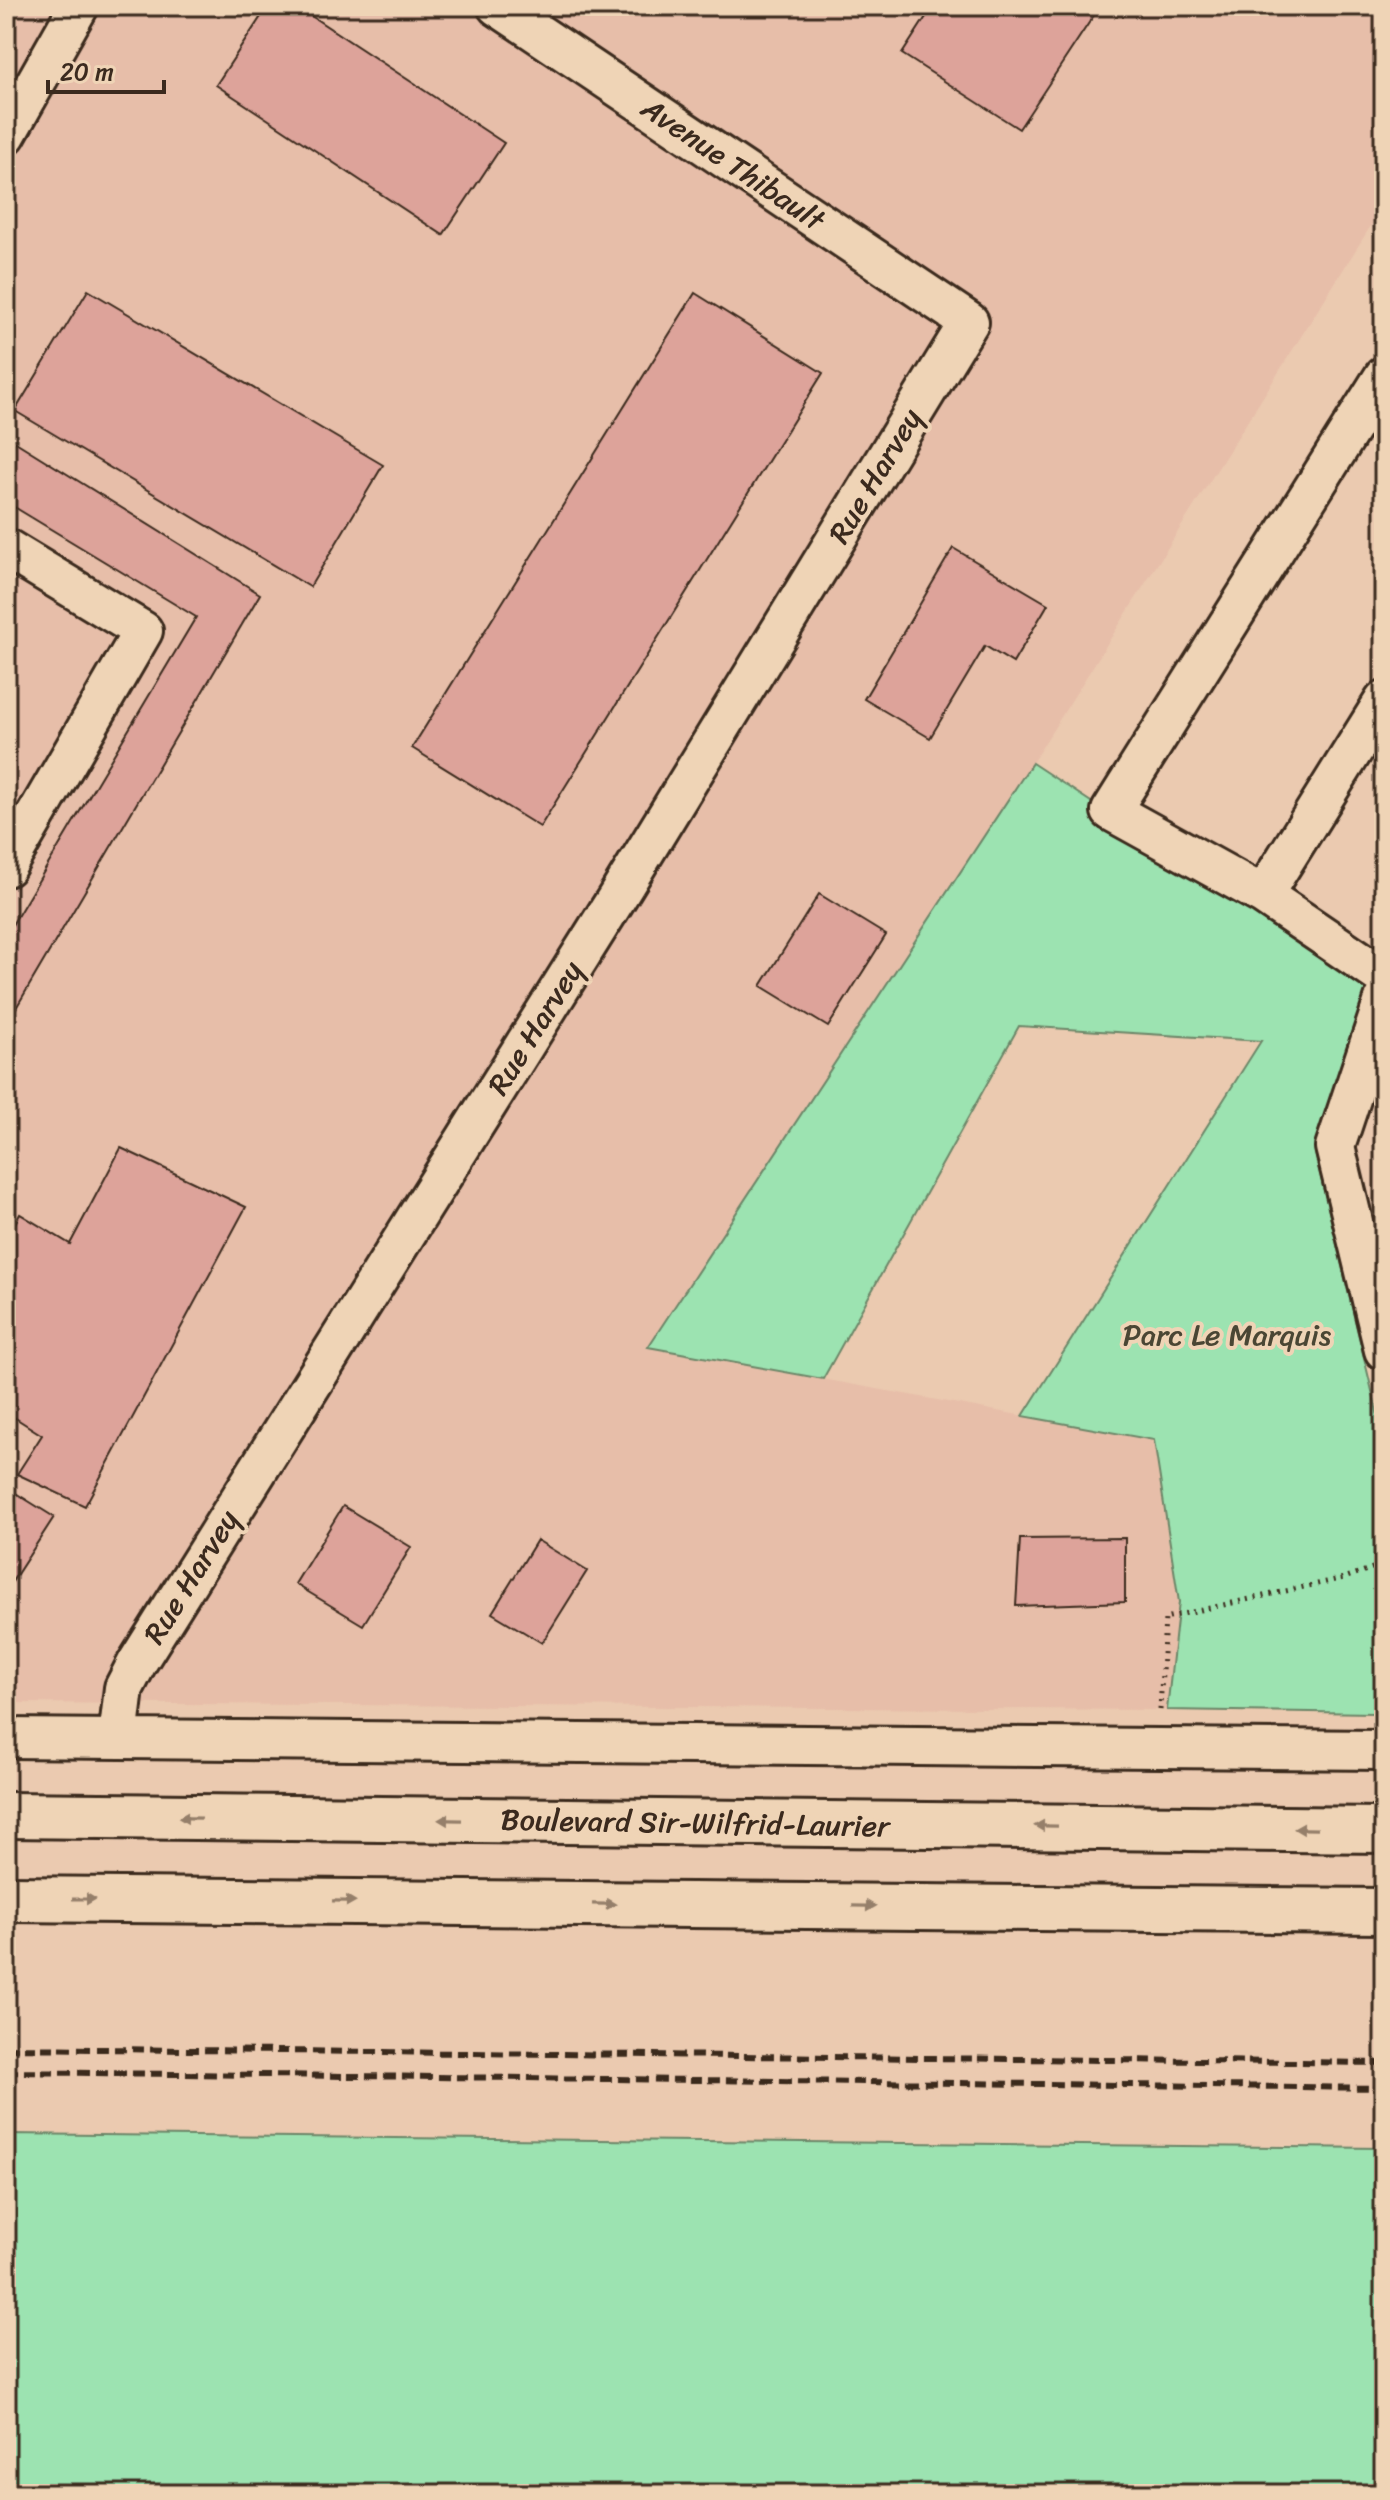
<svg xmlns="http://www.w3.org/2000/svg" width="1390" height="2500" viewBox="0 0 1390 2500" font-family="Sriracha,sans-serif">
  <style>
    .built { fill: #e7bea9 }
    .green { fill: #9ce3b1; stroke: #6c8668; stroke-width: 2 }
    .building { fill: #dda39a; stroke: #3b2a1e; stroke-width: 2 }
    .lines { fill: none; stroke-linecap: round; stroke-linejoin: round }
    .minor-casing { stroke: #3b2a1e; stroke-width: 44 }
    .highway-casing { stroke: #3b2a1e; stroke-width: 50 }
    .path { stroke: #3b2a1e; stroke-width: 5; stroke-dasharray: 2 6; stroke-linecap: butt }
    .minor { stroke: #efd4b6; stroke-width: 38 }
    .highway { stroke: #efd4b6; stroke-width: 44 }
    .rail { stroke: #3b2a1e; stroke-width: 6; stroke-dasharray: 12 6; stroke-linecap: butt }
    .oneway { fill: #957f6a }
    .labels { text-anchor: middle; stroke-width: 8; stroke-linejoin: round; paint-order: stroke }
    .street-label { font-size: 30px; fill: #3b2a1e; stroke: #efd4b6 }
    .park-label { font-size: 30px; fill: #4a4634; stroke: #efd4b6 }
  </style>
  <rect width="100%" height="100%" fill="#ebcab0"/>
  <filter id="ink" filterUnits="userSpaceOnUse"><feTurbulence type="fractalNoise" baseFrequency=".0125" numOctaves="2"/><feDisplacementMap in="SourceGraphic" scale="16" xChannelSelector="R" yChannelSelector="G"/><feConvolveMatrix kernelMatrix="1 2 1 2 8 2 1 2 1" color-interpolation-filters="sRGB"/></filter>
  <g filter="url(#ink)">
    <path class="built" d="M6,6H1384V205L1032,763L649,1347L1154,1440L1179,1602L1167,1710L6,1703Z"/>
    <path class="green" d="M1032,763L1371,987L1315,1153L1384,1441V1619L1374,1713L1167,1710L1179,1602L1154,1440L1023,1416L1261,1041L1019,1026L823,1379L648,1347Z
      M6,2134L1384,2148V2494H6Z"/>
    <path class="building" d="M268,6H296L504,143L443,235L216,85Z
      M933,6H1100L1019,129L902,54Z
      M88,290L383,465L310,587L15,411Z
      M695,293L823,373L540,827L412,748Z
      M6,436L260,594L6,1025V935L196,617L6,502Z
      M953,548L1048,604L1013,663L985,646L930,738L864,699Z
      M819,894L886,935L828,1027L761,986Z
      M121,1148L246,1207L85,1506L17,1474L42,1435L6,1412V1382L10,1369L6,1367V1240L20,1214L70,1244Z
      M6,1487L54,1517L6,1591Z
      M343,1506L411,1547L363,1625L295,1584Z
      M1125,1538V1602L1016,1606L1020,1539Z
      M537,1540L587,1571L542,1643L492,1613Z"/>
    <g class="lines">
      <defs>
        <path id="minor" d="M6,135L79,6
          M1384,376L1111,811L1263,895L1384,977
          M6,548L143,631L6,867
          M1263,895L1384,701
          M1384,1000L1335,1147L1384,1350
          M6,1738L1384,1750
          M118,1739L124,1688L137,1663L616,899L969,322L497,6"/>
        <path id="highway" d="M6,1815L1384,1830
          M6,1899L1384,1911"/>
      </defs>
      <use href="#minor" class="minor-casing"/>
      <use href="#highway" class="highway-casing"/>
      <path class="path" d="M1160,1710L1165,1618L1344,1578L1384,1564"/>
      <use href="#minor" class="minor"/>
      <use href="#highway" class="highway"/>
      <path class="rail" d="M6,2048L1384,2063
        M6,2072L1384,2088"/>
    </g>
    <defs><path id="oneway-solid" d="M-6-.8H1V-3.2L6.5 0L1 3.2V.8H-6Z" transform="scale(2)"/></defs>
    <g class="oneway">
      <use href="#oneway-solid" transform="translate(190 1818) rotate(-179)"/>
      <use href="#oneway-solid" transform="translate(450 1820) rotate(-179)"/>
      <use href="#oneway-solid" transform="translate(1046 1826) rotate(-179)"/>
      <use href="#oneway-solid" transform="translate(1306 1829) rotate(-179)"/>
      <use href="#oneway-solid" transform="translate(84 1899)"/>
      <use href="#oneway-solid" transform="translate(344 1901) rotate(1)"/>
      <use href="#oneway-solid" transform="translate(604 1904) rotate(1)"/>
      <use href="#oneway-solid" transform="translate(864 1906) rotate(1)"/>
    </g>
  </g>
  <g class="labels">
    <g class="street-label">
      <text transform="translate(733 164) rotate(34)" y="10">Avenue Thibault</text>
      <text transform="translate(875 476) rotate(-59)" y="10">Rue Harvey</text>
      <text transform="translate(535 1028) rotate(-58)" y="10">Rue Harvey</text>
      <text transform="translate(191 1577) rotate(-58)" y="10">Rue Harvey</text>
      <text transform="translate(695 1823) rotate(1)" y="10">Boulevard Sir-Wilfrid-Laurier</text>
    </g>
    <g class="park-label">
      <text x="1227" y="1345">Parc Le Marquis</text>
    </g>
  </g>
  <rect width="1390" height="2500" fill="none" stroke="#efd4b6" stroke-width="32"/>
  <rect x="16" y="16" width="1358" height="2468" fill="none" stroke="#3b2a1e" stroke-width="3" filter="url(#ink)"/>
  <path d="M48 80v12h116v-12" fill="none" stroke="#3b2a1e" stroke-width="4"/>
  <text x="60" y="80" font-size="24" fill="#3b2a1e" stroke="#efd4b6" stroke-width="6" paint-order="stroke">20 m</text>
</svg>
